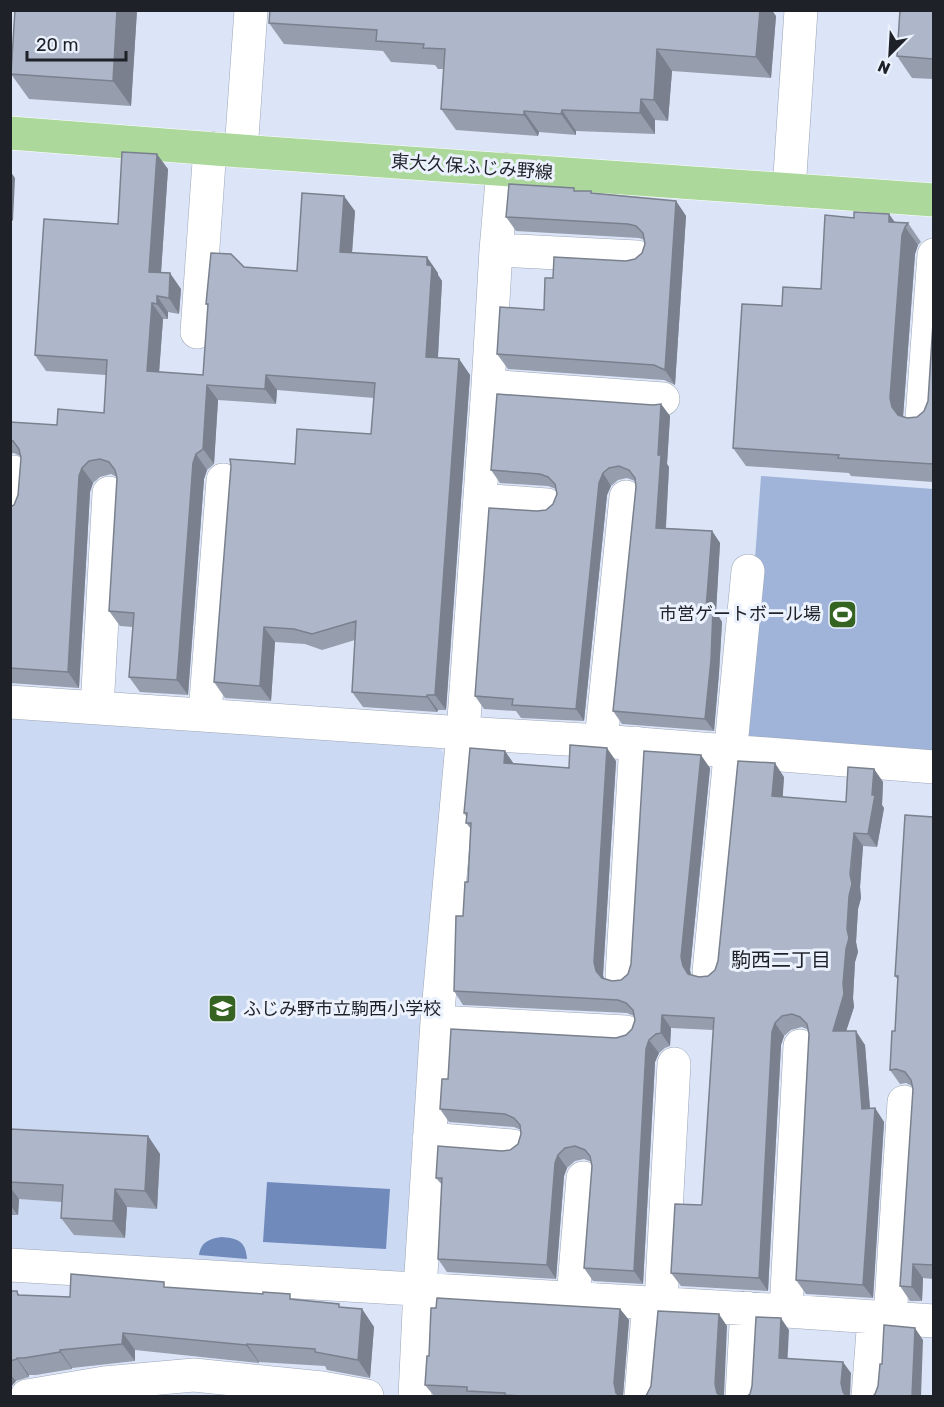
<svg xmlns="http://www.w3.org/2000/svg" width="944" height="1407" viewBox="0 0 944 1407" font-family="Rubik,'Noto Sans JP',sans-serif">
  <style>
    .built { fill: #ccd9f2 }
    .green { fill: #a0b4da }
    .water { fill: #708abc }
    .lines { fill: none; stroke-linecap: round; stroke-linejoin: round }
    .minor-casing { stroke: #9ca6b7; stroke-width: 34 }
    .major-casing { stroke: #fff; stroke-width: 34 }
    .minor { stroke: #fff; stroke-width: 33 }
    .major { stroke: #acd89c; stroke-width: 33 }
    .wall { fill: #969dad }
    .shaded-wall { fill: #7a808d }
    .building { fill: #aeb7c9; stroke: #7a808d; stroke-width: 1.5 }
    .labels { text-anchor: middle; stroke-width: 6; stroke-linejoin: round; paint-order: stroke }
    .street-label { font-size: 18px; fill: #1e2128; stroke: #ebf2fd }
    .poi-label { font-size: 18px; fill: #1e2128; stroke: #ebf2fd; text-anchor: end }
    .neighbourhood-label { font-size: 20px; fill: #1e2128; stroke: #ebf2fd }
  </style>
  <rect width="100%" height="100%" fill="#dbe5f7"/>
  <path class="built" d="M10,718L438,747L451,760L413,1273L11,1257Z"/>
  <path class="green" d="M761,476L933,489V753L742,738Z"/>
  <path class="water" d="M267,1182L390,1189L386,1249L263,1242Z
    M221,1237C236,1238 246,1240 247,1259L199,1255C201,1242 209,1239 221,1237Z"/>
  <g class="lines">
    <defs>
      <path id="minor" d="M241,151L251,10
        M789,190L801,10
        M496,250L637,257
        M197,332L210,148
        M488,386L663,399
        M922,418L934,255
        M480,500L547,505
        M10,509L13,472
        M10,702L463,733L601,741L934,767
        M97,708L109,493
        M205,714L223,480
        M601,741L626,497
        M709,972L748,571
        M622,976L636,743
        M437,1022L626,1032
        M429,1139L512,1146
        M10,1265L786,1311L934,1321
        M573,1298L583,1178
        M661,1303L674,1064
        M786,1311L800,1046
        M890,1319L904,1102
        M27,1396L104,1383L194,1375L322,1388L367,1396
        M415,1396L420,1289L437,1022L463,733L488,386L496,250L503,169
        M641,1396L649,1303
        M742,1396L747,1308
        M868,1396L874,1318"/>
      <path id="major" d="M10,133L241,151L934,200"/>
    </defs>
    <use href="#minor" class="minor-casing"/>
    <use href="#major" class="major-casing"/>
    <use href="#minor" class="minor"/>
    <use href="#major" class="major"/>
  </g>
  <path class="wall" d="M15,10H137L131,106L29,99L11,74Z
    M933,10V79L912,78L897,56Z
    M776,16L771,78L672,71L668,121L655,120V134L576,131V135L539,132L538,136L456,130L441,109L444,69H438L435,65L391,62L383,51L284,44L269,23Z
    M168,169L161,273L181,289L179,314L168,312V319H163L159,372L203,375L208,306L206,304L244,267L297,271L355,211L352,252L438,273V275L442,281L438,358L459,359L470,375L446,710H438L437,712L363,707L352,692L355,640L322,650L305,644L275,642L271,701L225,698L214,682L295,464L371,434L374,398L277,390L276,404L218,400L214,464L207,470L204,479L188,695L140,692L129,677L133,627L120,626L109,611L117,477L111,474L100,477L93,483L90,492L79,688L10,683V507L14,505L18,495L21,458L20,456L14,453L10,454V422L57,425L104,413L106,375L46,371L35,355L118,224Z
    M576,191L592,194L676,201L686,216L675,385L664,380L508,369L497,354L544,310L553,278L635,259L642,253L645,244V240L639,238L516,231L506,217Z
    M854,218L908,223L921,242L918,245L915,254L903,417L907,418L917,417L924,411L928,401L933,323V482L851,476L849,473L746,466L733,448L782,306L821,289Z
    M661,404L670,416L667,464L669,467L666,528L712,531L720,543L716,612L722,622L719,673L714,731L622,724L613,711L636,487L635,481L627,478L618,480L611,486L607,495L584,721L521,718L516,711L484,709L475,696L537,511L546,510L553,504L557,494L556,489L548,486L500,483L491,470L653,405Z
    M616,761L603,975L604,979L612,981L621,980L628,974L710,768L690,970L691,975L699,977L708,976L715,970L784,777L782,797L846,802L874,769L883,782L882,805L884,808L877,847L863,846L860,887L861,898L858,909L856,942L858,952L855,962L853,998L854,1007L846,1031L865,1045L870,1108H875L884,1122L873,1298L806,1294L796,1280L809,1034V1030L802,1027L791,1030L784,1036L781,1045L768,1291L681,1286L671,1273L702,1204L713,1030L671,1028L670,1046L665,1048L659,1053L655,1062L643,1284L593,1281L584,1268L592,1166V1162L584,1159L575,1161L567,1168L564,1176L556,1279L447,1272L438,1259L442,1185L436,1178L502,1151L510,1150L518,1144L521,1134V1130L514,1127L449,1122L440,1109L448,1079L626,1035L632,1029L635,1020L634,1016L627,1013L463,1005L454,991L468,882L471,829L466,823V816L464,813L514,764L569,768Z
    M933,817V1279L923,1278L922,1301H910L900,1286L913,1089L912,1086L906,1083L900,1084L890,1070L895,1031L898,980L895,976Z
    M10,1129L148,1136L160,1154L157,1209L127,1207L125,1238L74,1235L61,1218L62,1202L19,1199L18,1215H10Z
    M168,1287L293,1299L341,1308L362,1309L374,1327L370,1378L327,1370L325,1366L259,1362V1363L135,1350V1361L72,1368V1369L36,1375H29V1377L16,1381L10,1387V1291L20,1295L70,1297Z
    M620,1309L629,1320L623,1396H434L425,1385L429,1356Z"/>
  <path class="shaded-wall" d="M117,10H137L131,106L113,81Z
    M760,10H772L776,16L771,78L756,57Z
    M657,49L672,71L668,121L654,100Z
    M641,99L655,120V134L640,113Z
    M562,110L576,131V135L561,114Z
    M524,111L539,132L538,136L524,115Z
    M157,154L168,169L160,287L149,272Z
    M10,171L15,178L13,221L10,218Z
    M344,196L355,211L351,267L340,252Z
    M676,201L686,216L675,385L665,370Z
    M889,214L902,232L889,222Z
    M905,227L918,245L915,254L903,417L905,426L892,407L890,398L902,235Z
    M427,257L438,273V275L442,281L437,372L426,357Z
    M170,273L181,289L179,314L169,298Z
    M157,296L168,312V319L157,304Z
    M152,303L163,319L158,387L147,371Z
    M459,359L470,375L446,710L435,695Z
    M266,375L277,390L276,404L265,389Z
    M207,385L218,400L214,464L203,449Z
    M661,404L670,416L667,464L669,467L665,540L656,528L658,455Z
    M196,454L207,470L204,479L188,695L177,680L193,463Z
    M82,468L93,483L90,492L79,688L68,672L79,476Z
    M603,473L611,486L607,495L584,721L576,709L599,483Z
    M712,531L720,543L716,612L722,622L719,673L714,731L705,719L706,609Z
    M264,627L275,642L271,701L260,686Z
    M427,695L438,710L437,712L427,697Z
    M607,748L616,761L603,975L605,984L596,971L594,962Z
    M505,751L514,764L504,763Z
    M701,755L710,768L690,970L692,979L683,966L681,957Z
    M775,763L784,777L782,809L772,796Z
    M874,769L883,782L882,805L884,808L877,847L868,834L872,795Z
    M854,833L863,846L860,887L861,898L858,909L856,942L858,952L855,962L853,998L854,1007L842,1044L833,1031L843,984Z
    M662,1015L671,1028L670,1046L661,1033Z
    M775,1023L784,1036L781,1045L768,1291L759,1278L772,1032Z
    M856,1031L865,1045L871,1122L862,1109Z
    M649,1040L659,1053L655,1062L643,1284L634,1271L646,1049Z
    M875,1108L884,1122L873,1298L863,1285Z
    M148,1136L160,1154L157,1209L145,1191Z
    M558,1155L567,1168L564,1176L556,1279L547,1265L555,1163Z
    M10,1187L19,1199L18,1215L10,1205Z
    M115,1189L127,1207L125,1238L113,1221Z
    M913,1264L923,1278L922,1301L912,1287Z
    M362,1309L374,1327L370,1378L358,1360Z
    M620,1309L629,1320L623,1396H619L616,1393L614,1383Z
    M719,1314L727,1326L724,1396H720L717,1393L715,1384Z
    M781,1318L789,1330L787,1369L779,1358Z
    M915,1328L923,1340L921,1396H912Z
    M123,1333L135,1350V1361L122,1344Z
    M247,1344L259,1362V1363L246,1345Z
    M60,1350L72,1368V1369L60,1352Z
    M17,1358L29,1375V1377L17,1359Z
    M843,1362L851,1373L850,1396H846L843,1392L841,1383Z
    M10,1374L16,1381L11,1387H10Z"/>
  <path class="building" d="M15,10H117L113,81L11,74Z
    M270,10H760L756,57L657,49L654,100L641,99L640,113L562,110L561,114L524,111V115L441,109L445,49L423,48L424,44L376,41L377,30L269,23Z
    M900,10H933V59L897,56Z
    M122,152L157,154L149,272L170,273L169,298L157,296V304L152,303L147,371L203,375L208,304H206L211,253L231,254L244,267L297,271L302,193L344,196L340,252L427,257V265L432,266L426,357L459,359L435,695H427V697L352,692L356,621L312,634L294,629L264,627L260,686L214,682L231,466L230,459L295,464L297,429L371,434L375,383L266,375L265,389L207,385L203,449L196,454L193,463L177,680L129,677L134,613L109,611L117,478L115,470L109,462L100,459L89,461L82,468L79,476L68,672L10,668V507L14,505L18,495L21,458L19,449L13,441L10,440V422L57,425L58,409L104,413L107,360L35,355L44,219L118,224Z
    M509,184L574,188V191H591V193L676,201L665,370L654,365L497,354L500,307L544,310L545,278H553L554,257L626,261L635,259L642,253L645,244L643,233L636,226L628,224L506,217Z
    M854,212L889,214V222L908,223L905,227L902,235L890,398L892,407L898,415L907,418L917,417L924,411L928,401L933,323V464L838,458L839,455L733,448L742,304L782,306L783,287L821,289L825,215L854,218Z
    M497,394L653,405L661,404L658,455H661L656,528L712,531L706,609H713L711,660L705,719L613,711L636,487L635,478L629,470L619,466L609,468L603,473L599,483L576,709L512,705L513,699L475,696L489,508L537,511L546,510L553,504L557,494L555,484L548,477L540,474L491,470Z
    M570,745L607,748L594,962L596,971L602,978L612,981L621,980L628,974L631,964L644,751L701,755L681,957L683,966L688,974L699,977L708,976L715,970L718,961L738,761L775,763L772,796L846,802L848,767L874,769L872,795H875L868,834L854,833L850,874L852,884L849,896L847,929L849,938L846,949L843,984L844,994L833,1031H856L862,1109L875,1108L863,1285L796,1280L809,1034L807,1024L800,1017L792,1014L782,1016L775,1023L772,1032L759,1278L671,1273L675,1204L701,1205L702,1204L714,1018L662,1015L661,1033L656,1034L649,1040L646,1049L634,1271L584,1268L592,1166L590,1156L585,1150L575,1146L565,1148L558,1155L555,1163L547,1265L438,1259L442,1178H436L438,1146L502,1151L510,1150L518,1144L521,1134L520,1125L514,1118L505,1114L440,1109L442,1079H448L451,1029L616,1038L626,1035L632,1029L635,1020L633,1010L626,1003L618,1000L454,991L456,916H463L465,882H468L471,823H466L467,813H464L470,748L505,751L504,763L569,768Z
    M905,815L933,817V1265L913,1264L912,1287L900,1286L913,1089L911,1080L905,1072L896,1069L890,1070L892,1031H895L898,976H895Z
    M10,1129L148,1136L145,1191L115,1189L113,1221L61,1218L63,1185L10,1182Z
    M71,1274L164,1282V1287L263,1294V1292L290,1294V1299L339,1304V1307L362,1309L358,1360L315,1352V1349L247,1344L246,1345L123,1333L122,1344L60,1350V1352L24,1358H17V1359L10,1361V1291H17L18,1295L70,1297Z
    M437,1298L620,1309L614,1383L616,1393L619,1396H521L505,1395V1393L467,1391V1387L425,1385L427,1356H429L431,1308H436Z
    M658,1311L719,1314L715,1384L717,1393L721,1396H646L651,1386Z
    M756,1317L781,1318L779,1358L843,1362L841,1383L843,1392L846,1396H747L750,1394L752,1386Z
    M884,1325L915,1328L912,1396H873L875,1394L878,1386L880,1364H882Z"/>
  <defs>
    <symbol id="stadium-square" viewBox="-11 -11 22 22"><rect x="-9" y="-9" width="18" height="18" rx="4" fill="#356322" stroke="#ebf2fd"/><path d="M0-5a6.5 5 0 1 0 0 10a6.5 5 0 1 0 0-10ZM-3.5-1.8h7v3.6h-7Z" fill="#fff"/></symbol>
    <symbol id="school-square" viewBox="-11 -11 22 22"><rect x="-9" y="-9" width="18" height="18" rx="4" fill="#356322" stroke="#ebf2fd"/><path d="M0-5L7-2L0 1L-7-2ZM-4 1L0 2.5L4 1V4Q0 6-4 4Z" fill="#fff"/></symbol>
  </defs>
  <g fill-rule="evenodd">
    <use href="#stadium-square" x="826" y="598" width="33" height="33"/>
    <use href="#school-square" x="206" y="992" width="33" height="33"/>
  </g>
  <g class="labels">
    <g class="street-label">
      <text transform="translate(472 167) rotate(4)" y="6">東大久保ふじみ野線</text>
    </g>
    <g class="poi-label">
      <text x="821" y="620">市営ゲートボール場</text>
      <text x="243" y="1015" text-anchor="start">ふじみ野市立駒西小学校</text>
    </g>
    <g class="neighbourhood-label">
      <text x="781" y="967">駒西二丁目</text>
    </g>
  </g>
  <rect width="944" height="1407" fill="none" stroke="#1e2128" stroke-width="24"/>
  <g transform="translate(890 54) rotate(204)" stroke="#ebf2fd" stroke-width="4.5" paint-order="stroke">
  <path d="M0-4.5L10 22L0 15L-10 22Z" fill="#1e2128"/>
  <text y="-9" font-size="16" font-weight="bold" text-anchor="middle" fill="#1e2128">N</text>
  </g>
  <path d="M27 51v9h99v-9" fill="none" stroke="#1e2128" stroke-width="3"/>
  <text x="36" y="51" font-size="18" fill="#1e2128" stroke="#ebf2fd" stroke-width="4.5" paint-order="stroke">20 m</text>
</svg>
